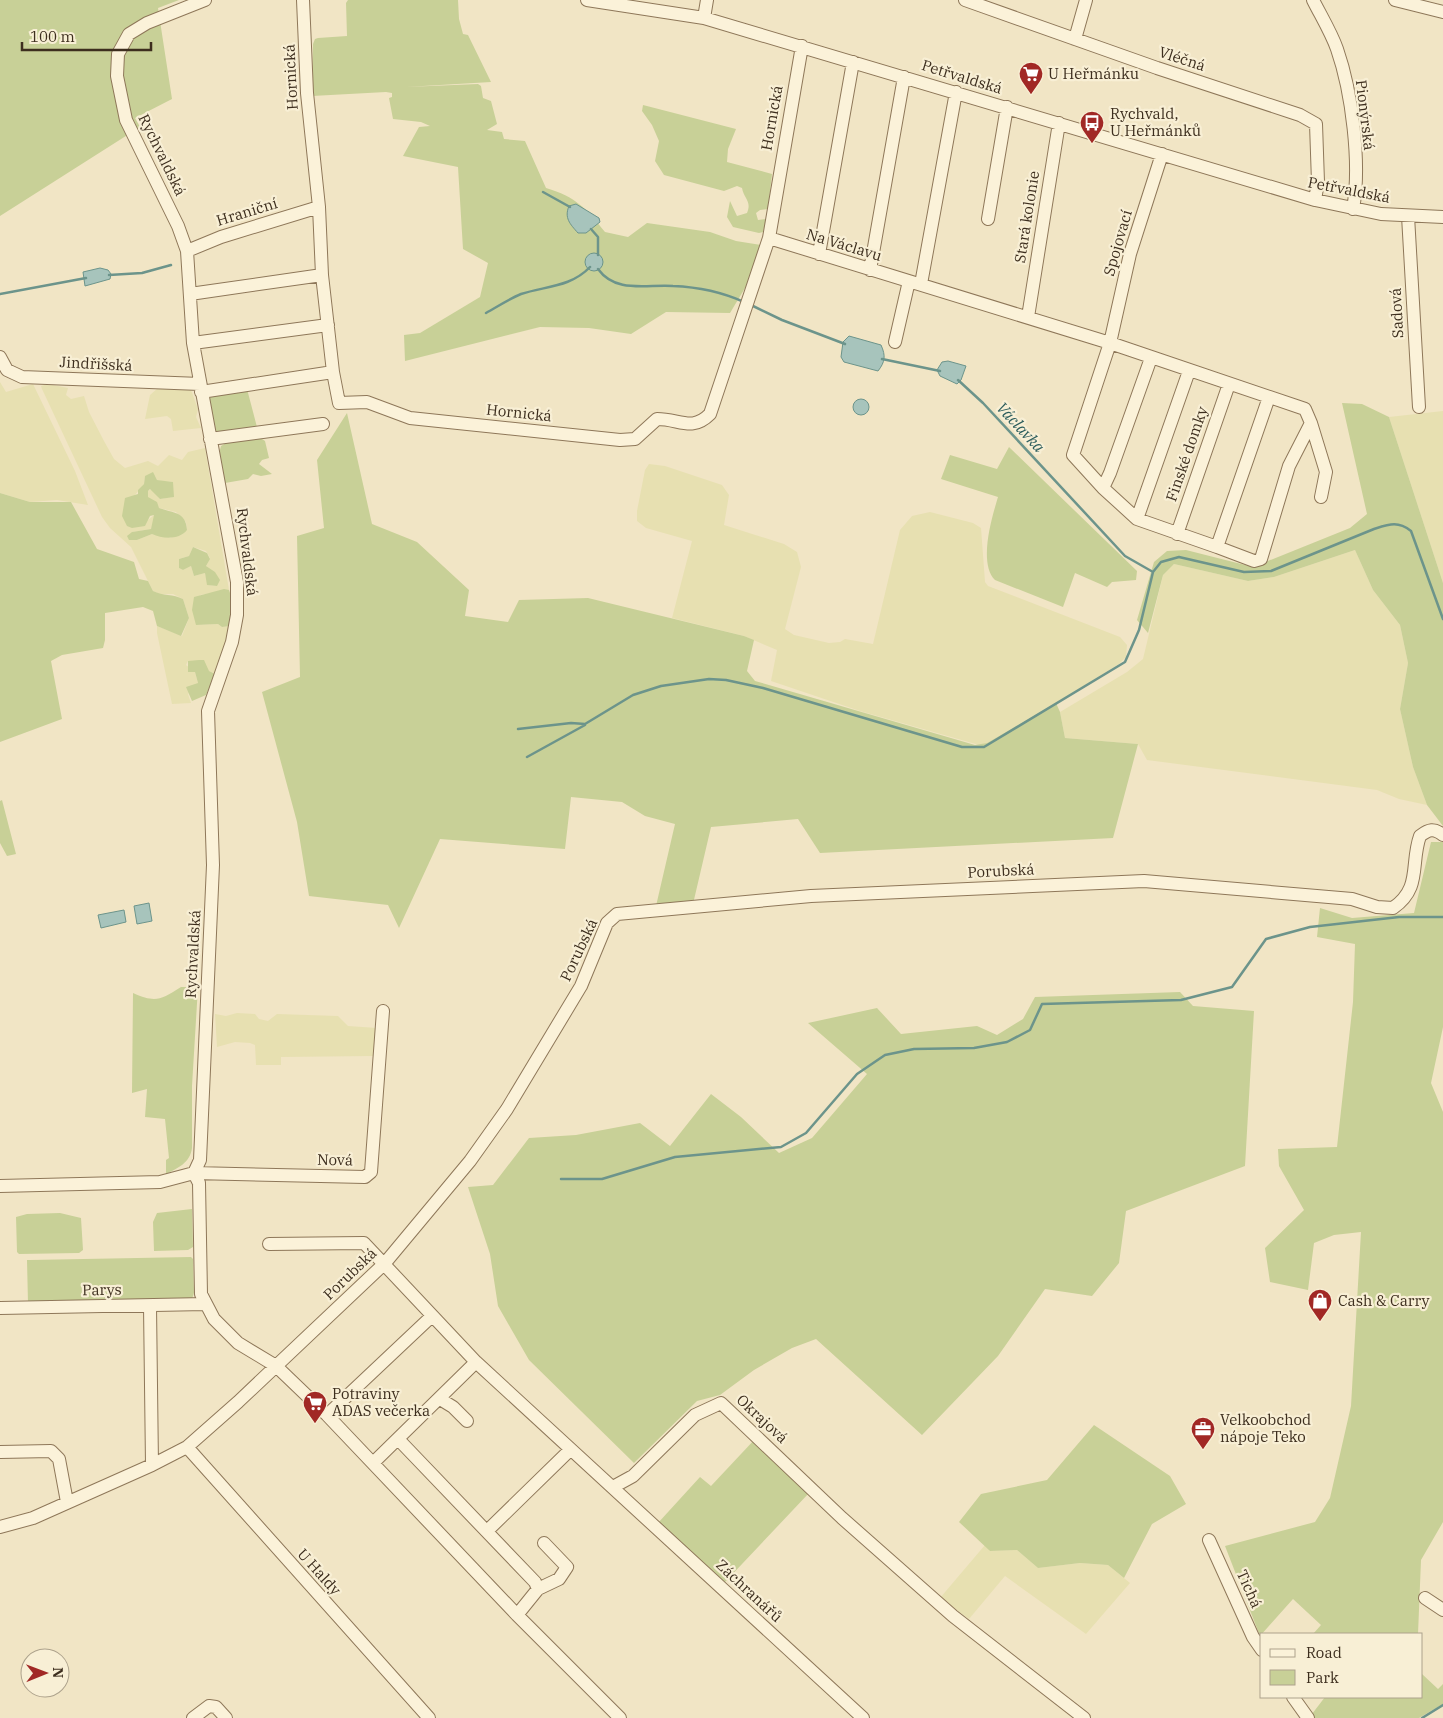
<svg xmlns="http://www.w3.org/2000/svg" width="1443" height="1718" viewBox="0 0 1443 1718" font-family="'IBM Plex Serif',serif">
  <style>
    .farmland { fill: #e7e0b1; fill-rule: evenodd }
    .green { fill: #c8d097 }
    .water { fill: #a7c4bc; stroke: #6c948b }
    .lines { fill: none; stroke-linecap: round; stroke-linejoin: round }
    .stream { stroke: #6c948b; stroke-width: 2.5 }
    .minor-casing { stroke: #8e7759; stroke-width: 14 }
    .minor { stroke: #fbf2d9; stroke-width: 12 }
    .labels { text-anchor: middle; stroke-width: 4.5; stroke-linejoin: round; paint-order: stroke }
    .street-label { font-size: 15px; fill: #3d2e1e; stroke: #f8efd5 }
    .poi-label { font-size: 15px; fill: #3d2e1e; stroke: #f8efd5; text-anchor: start }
    .water-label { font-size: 16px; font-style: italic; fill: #2c5d5c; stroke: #f8efd5 }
  </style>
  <rect width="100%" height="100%" fill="#f1e5c5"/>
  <path class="farmland" d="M0,382L6,392L33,384L75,471L88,505L57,500L30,502L0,493Z
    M48,384L68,388L66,395L71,399L84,396L89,412L104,441L114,459L125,468L148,461L158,466L169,455L182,460L188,452L205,448L229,590L200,595L196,625L218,624L222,627L230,626L215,674L188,661L186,665L195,672L198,683L188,694L191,703L172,704L157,633V626L182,636L189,618L183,599L173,594H160L153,591L131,547L110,528L102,517L42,389L41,386ZM145,476H155L157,480L161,481L173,482V497L160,499L151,489L148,491V498L159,508L176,512L186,522L187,530L170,538L152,534L137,540L132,532L151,529L154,522V515L148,520L135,495L144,484ZM193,547L206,551L210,558L206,566L216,577L217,586L208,585L205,573L194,576L191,566L183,570L179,568V559L189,556Z
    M158,388L191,390L198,409L196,417L201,428L173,431L171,419L167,416L145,419L150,395Z
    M1443,411V583L1389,417Z
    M649,464L665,466L722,485L729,495L724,525L784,544L797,552L801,567L785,629L794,635L829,643L840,642L845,639L873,644L900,530L912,516L930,512L973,523L981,528L985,582L988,586L1120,637L1127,645L1126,657L1119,664L1056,703L987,743L979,745L860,711L771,681L777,650L744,636L672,618L692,541L646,528L637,521V511L645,470Z
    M1355,550L1373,590L1400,625L1408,663L1400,709L1413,767L1427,805L1399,799L1377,790L1147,760L1138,744L1065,738L1060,712L1127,672L1143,659L1163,575L1174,564L1248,581L1274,577Z
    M237,1013L255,1014L259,1019L268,1021L277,1014L338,1016L348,1026L377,1028L373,1056L281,1057V1065H256L255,1045L250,1043L235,1042L217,1047L215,1014L226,1016Z
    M985,1545L990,1551L1017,1550L1038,1568L1080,1563L1108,1565L1130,1583L1086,1634L1005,1576L969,1619L940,1598Z"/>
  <path class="green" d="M0,0H179L158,8L172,99L135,118L140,127L0,216Z
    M348,0H458L459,19L463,34L468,35L491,82L406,87L478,84L481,86L483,98L491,101L497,124L487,130L502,132L504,139L525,141L546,188C576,197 586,208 605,232L628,237L647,223L710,232L736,241L761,245L748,283L730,313L666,312L631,334L589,328L540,327L405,361L404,335L420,333L480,297L488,263L463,249L458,167L403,156L419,127L430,126L421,122L393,119L389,98L392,97V93L386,92L312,96L313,44L315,39L318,38L347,36L346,3Z
    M643,105L736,129L728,149L727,162L772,174L768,209L760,210L756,213L758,220L766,219L763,232L759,233L733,227L727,217L730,201L737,216L747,213C752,201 744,199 742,188L737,186L724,191L664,175L655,161L659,141L652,125L642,111Z
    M247,389L258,431L218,433L215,430L209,397Z
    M1342,403L1362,404L1389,417L1443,583V826L1427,805L1413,767L1400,709L1408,663L1400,625L1373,590L1355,550L1274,577L1248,581L1174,564L1163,575L1148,633L1137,620L1154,562L1167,551L1186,550L1253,567L1350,528L1367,514Z
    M347,413L372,524L417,542L469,590L465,616L508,622L519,600L588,598L744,636L754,640L747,671L755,681L975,745L987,743L1056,703L1060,712L1065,738L1138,744L1113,838L820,853L798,819L711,827L693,904L656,906L675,824L645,816L622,802L571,797L565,849L440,839L399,928L388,905L309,896L297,822L262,692L300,677L297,536L324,528L317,460Z
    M259,437L265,441L269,458L262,460L259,464L272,474L261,476L253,474L248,479L225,483L219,454L221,446L228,442Z
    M1009,447L1137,571L1136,580L1112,582L1107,587L1075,573L1063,607L995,580C978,563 992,517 998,497L941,479L950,455L997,469Z
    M153,472L157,480L173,482L174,497L160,499L150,489L148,491V497L157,502L159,508C172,513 186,511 187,530C179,540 163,539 152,534L137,540H129L127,536L132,532L151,529L154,515L150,516L145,526L132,528L127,526L122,516L125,498L138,494V490L144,484L145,476Z
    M0,493L30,502H71L97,549L134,562L139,579L148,581L153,591C163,596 173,594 183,599L189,618L181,636L157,626L153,611L143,607L105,613V640L103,648L62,655L51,661L62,719L0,742Z
    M193,547L207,553L210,559L206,566L215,572L220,580L217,586L207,585L205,573L194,576L191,566L183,570L179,568V559L189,556Z
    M224,589L229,590C234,602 232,613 230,626L222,627L218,624L196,625L192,610L194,597Z
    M199,660H204L209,671L215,674L206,695L192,701L186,687L198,683L195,672H188V661Z
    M2,800L16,854L7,856L0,843V801Z
    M1431,842H1443V1027L1431,1083L1443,1112V1522L1421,1560L1418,1634H1313L1321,1625L1293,1599L1260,1636L1225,1546L1315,1522L1330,1498L1351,1406L1361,1232L1334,1235L1314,1243L1308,1290L1270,1282L1265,1248L1304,1210L1279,1166L1278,1149L1337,1147L1353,1002L1355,944L1317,937L1320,908L1352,918L1414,913Z
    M181,987H198L192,1086V1148C190,1163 178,1168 166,1174V1160L169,1158L165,1119L145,1117L147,1089L132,1093L133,993C156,1003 160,1000 181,987Z
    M1180,992L1193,1006L1254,1011L1245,1166L1126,1211L1119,1263L1092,1296L1045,1289L998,1356L922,1435L816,1339L792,1348L754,1370L720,1395L697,1401L634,1463L529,1360L498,1306L490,1254L468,1187L493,1185L529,1138L576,1135L640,1123L670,1146L711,1094L741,1117L779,1153L812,1138L867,1074L808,1023L877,1008L901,1034L977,1026L997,1035L1023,1019L1035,997Z
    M192,1209L193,1247L188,1250L154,1251L153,1222L157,1213Z
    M60,1213L81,1218L83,1250L79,1253L19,1254L17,1252L16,1217L27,1214Z
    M191,1257L193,1259L194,1293L192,1299L28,1303L27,1260H30Z
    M1094,1425L1170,1476L1186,1504L1152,1524L1124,1578L1108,1565L1080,1563L1038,1568L1017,1550L990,1551L959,1522L981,1494L1047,1480Z
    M756,1438L809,1493L725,1582L658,1523L700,1477L711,1486Z
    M1422,1674L1438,1689L1443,1684V1704L1419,1718H1314L1312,1714L1325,1697H1422Z"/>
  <path class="water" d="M576,204L599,218L600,222L586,233H578C570,224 564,218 569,206Z
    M585 262a9 9 0 1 1 18 0a9 9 0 1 1-18 0Z
    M100,268L108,270L111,274L110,279L85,286L83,272Z
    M849,336L881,345C886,356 885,362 878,371L844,362L841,357L843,342Z
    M948,361L966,366L961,380L957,384L940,376L937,370L942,362Z
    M853 407a8 8 0 1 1 16 0a8 8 0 1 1-16 0Z
    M149,903L152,921L137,924L134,906Z
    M124,910L126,922L101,928L98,915Z"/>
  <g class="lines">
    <path class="stream" d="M543,192L570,207
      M591,229L598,237V255
      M598,269C616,294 647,284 673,286C697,287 722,292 744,302
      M109,275L142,273L171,265
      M0,294L86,278
      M751,305L782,320L845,344
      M486,313C497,307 509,299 521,294C546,286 571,287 590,267
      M882,359L940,371
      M958,380L983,403L1125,556L1153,572L1161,562L1179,557L1244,572L1271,571L1374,529C1390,524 1398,521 1411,531L1443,619
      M518,729L571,723L585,724L633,695L661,686L709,679L726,680L763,688L962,747H984L1125,662L1139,630L1153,572
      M527,757L585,725
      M561,1179H602L675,1157L781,1147L806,1133L857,1074L885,1055L914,1049L974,1048L1007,1042L1030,1030L1042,1004L1181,1000L1232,987L1266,939L1310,927L1399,917H1443
      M1422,1718L1443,1705"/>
    <defs>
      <path id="minor" d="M303,0L307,93L319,207L322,275L333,372L339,403L367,402L410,418L620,440L635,439L657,419C680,419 692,432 710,414L769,238L802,46
        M587,0L704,18L1315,200L1381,214L1443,217
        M965,0L1157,68L1300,115L1316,124L1318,182L1315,200
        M1313,0C1321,16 1331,32 1337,49C1352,92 1361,164 1353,209
        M1395,0L1443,12
        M704,18L707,0
        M1075,39L1086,0
        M1162,154L1130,254L1110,343L1073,455L1103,488L1137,519L1217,547L1269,397
        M1408,216L1419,407
        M988,219L1007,107
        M769,238L1110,343L1305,409L1311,423L1289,466L1261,559L1254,561L1217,547
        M187,251L221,237L319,207
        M819,254L853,62
        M870,270L904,77
        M921,284L956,92
        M190,294L322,275
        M1028,317L1059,123
        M895,342L909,281
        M193,343L328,325
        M0,357L7,370L22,377L200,384
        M201,392L333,372
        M1311,423L1326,472L1321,497
        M210,439L323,424
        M1103,488L1110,473L1151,358
        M1137,519L1189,371
        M1177,534L1229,384
        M383,1011L371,1172L365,1177L194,1173L199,1183L201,1294L214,1319L238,1343L276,1366L327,1415L517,1615L620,1718
        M0,1186L160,1182L194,1173L200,1160L213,865L208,711L232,642L237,615V582L193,343L187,251L178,226L126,120L117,76L118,54L129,34L147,23L205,0
        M269,1244L364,1243L476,1362L863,1718
        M150,1306L152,1465
        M0,1308L205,1304
        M440,1399L453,1407L467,1421
        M327,1415L432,1316
        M398,1439L535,1582L538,1589L517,1615
        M187,1447L429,1718
        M0,1452L51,1451L59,1459L67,1502
        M373,1463L476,1362
        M613,1487L633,1476L695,1415L721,1403L842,1518L953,1616L1084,1718
        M0,1527L33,1518L152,1465L187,1447L238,1402L385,1263L470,1161L507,1109L581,986L607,923L617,914L811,896L1144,881L1352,899L1377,907L1393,908C1422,888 1410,864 1420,836C1429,829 1434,828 1443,835
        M487,1531L570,1450
        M1209,1540L1253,1637L1262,1650
        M538,1589L559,1579L567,1567L544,1543
        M1425,1598L1443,1610
        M1293,1697L1308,1718
        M193,1718L209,1706L216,1707L226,1718"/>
    </defs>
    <use href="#minor" class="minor-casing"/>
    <use href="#minor" class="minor"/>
  </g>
  <defs>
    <symbol id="supermarket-pin" viewBox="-11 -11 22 30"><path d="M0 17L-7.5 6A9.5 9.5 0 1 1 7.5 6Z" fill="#a12825" stroke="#f8efd5"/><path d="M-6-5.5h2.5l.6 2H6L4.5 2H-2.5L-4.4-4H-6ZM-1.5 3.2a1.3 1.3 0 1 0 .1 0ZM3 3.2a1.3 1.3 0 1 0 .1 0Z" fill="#fff"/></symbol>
    <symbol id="bus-pin" viewBox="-11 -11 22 30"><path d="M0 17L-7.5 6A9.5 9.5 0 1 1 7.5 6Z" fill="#a12825" stroke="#f8efd5"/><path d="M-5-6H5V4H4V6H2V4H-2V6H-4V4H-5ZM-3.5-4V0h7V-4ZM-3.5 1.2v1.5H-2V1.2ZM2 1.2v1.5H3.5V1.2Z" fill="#fff"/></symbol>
    <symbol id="shop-pin" viewBox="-11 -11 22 30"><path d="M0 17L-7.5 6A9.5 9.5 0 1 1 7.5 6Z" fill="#a12825" stroke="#f8efd5"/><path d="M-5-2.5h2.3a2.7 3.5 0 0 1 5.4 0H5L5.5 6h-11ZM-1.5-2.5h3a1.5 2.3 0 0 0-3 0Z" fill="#fff"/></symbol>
    <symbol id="office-pin" viewBox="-11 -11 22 30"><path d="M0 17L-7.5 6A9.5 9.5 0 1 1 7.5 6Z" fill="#a12825" stroke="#f8efd5"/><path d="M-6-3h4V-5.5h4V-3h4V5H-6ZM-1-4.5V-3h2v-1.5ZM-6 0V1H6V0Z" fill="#fff"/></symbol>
  </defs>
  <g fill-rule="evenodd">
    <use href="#supermarket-pin" x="1017" y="60" width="28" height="38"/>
    <use href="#bus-pin" x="1078" y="109" width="28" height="38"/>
    <use href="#shop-pin" x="1306" y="1287" width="28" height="38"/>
    <use href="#supermarket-pin" x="301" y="1389" width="28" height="38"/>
    <use href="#office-pin" x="1189" y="1415" width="28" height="38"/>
  </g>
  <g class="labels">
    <g class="street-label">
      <text transform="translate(1182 59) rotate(18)" y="5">Vléčná</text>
      <text transform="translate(291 77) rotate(-93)" y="5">Hornická</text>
      <text transform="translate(962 77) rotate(17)" y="5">Petřvaldská</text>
      <text transform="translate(1365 115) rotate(83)" y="5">Pionýrská</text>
      <text transform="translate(772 118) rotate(-80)" y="5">Hornická</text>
      <text transform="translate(162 155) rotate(64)" y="5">Rychvaldská</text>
      <text transform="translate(1349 190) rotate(11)" y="5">Petřvaldská</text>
      <text transform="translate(247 212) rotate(-17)" y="5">Hraniční</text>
      <text transform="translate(1027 217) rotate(-81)" y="5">Stará kolonie</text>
      <text transform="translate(1118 243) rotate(-74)" y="5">Spojovací</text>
      <text transform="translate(844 245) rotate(17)" y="5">Na Václavu</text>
      <text transform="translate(1397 313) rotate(-93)" y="5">Sadová</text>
      <text transform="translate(96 364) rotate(3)" y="5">Jindřišská</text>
      <text transform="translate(519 413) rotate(6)" y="5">Hornická</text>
      <text transform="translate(1187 454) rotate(-71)" y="5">Finské domky</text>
      <text transform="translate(247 552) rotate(83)" y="5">Rychvaldská</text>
      <text transform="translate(1001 871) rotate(-3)" y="5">Porubská</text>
      <text transform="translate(579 950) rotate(-65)" y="5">Porubská</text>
      <text transform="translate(193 954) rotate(-87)" y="5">Rychvaldská</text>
      <text transform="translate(335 1160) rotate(1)" y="5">Nová</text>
      <text transform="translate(350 1274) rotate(-44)" y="5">Porubská</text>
      <text transform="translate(102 1290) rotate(-1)" y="5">Parys</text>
      <text transform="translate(762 1419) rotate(43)" y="5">Okrajová</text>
      <text transform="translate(319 1572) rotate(48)" y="5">U Haldy</text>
      <text transform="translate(1249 1589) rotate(66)" y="5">Tichá</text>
      <text transform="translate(749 1591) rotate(43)" y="5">Záchranářů</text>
    </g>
    <g class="poi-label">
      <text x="1048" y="79">U Heřmánku</text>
      <text x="1110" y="119">Rychvald,<tspan x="1110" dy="17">U Heřmánků</tspan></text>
      <text x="1338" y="1306">Cash &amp; Carry</text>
      <text x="332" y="1399">Potraviny<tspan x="332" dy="17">ADAS večerka</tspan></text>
      <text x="1220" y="1425">Velkoobchod<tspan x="1220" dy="17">nápoje Teko</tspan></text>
    </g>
    <g class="water-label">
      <text transform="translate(1021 427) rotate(47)" y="6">Václavka</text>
    </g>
  </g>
  <rect x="1260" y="1633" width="162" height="65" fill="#f8efd5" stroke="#ada28c"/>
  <rect x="1270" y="1649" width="25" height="8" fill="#fbf2d9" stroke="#ada28c"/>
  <text x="1306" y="1658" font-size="15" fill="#3d2e1e">Road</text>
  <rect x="1270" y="1670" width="25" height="15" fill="#c8d097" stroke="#ada28c"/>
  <text x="1306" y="1683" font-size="15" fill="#3d2e1e">Park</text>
  <g transform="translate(45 1673) rotate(89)"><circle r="24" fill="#f8efd5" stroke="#ada28c"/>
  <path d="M0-4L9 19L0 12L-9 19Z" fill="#a12825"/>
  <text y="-8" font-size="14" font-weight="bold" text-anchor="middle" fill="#3d2e1e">N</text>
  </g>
  <path d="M22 42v8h129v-8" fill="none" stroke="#3d2e1e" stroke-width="2.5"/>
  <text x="30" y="42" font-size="15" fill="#3d2e1e" stroke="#f8efd5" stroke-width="4" paint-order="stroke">100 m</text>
</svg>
